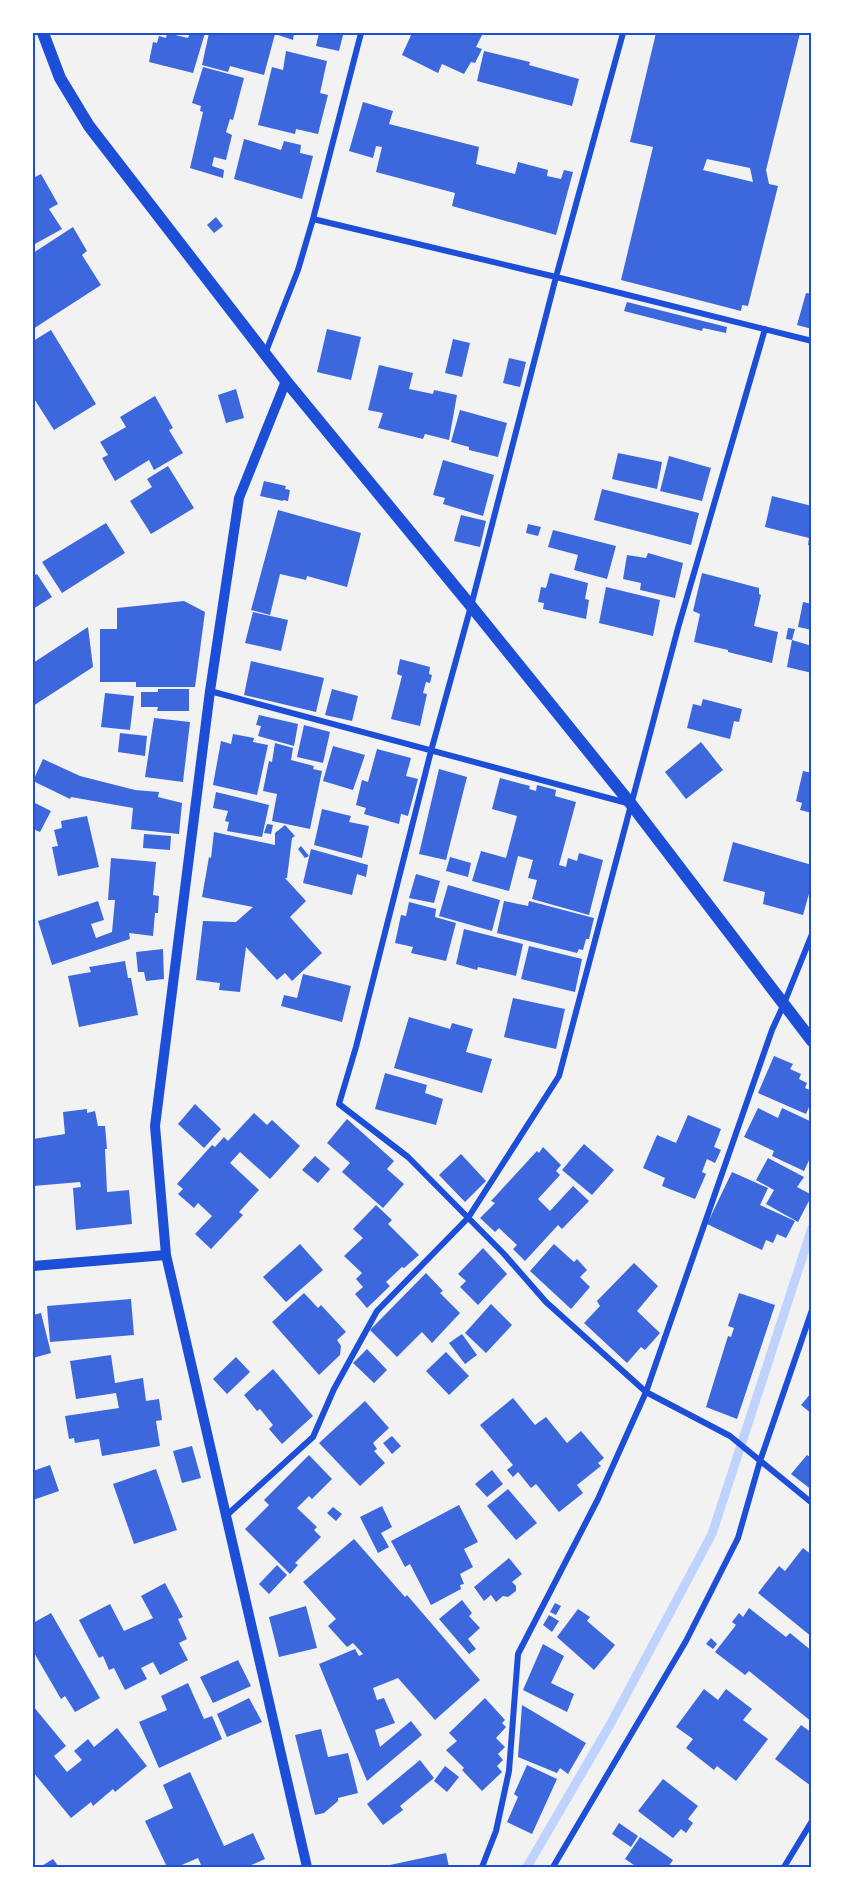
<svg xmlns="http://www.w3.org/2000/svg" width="845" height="1900" viewBox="0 0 845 1900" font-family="Inter,sans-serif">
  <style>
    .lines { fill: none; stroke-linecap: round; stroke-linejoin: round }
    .stream { stroke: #bfd3fe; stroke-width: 9 }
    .building { fill: #3d67dc; fill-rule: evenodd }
    .minor { stroke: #1d4ed8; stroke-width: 6 }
    .tertiary { stroke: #1d4ed8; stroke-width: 10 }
    .secondary { stroke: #1d4ed8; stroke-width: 12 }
    .neatline { fill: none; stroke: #1d4ed8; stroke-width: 2 }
  </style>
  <rect width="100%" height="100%" fill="#f2f2f2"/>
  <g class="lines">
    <path class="stream" d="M527,1867L611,1723L712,1534L812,1228"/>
  </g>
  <path class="building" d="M167,33L188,38L190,33H205L193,73L149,62L153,42L157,43L159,36L166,38Z
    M209,33H255L262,35L263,33H294L293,40L275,34L264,75L230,66L228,72L202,65Z
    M319,33L343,35L339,51L316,46Z
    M412,33H483L476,47L482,49L475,63L471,62L464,74L442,64L438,73L402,55Z
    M656,33H800L766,170L769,184L778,186L748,306L742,305L741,311L621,280L653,147L630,142ZM707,159L750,168L753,182L703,170Z
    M286,51L327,61L320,93L328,95L318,134L296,129L295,134L258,125L272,67L283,70Z
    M484,51L530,62L529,65L579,79L572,106L477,81Z
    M203,67L244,78L233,120L230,119L226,132L232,135L226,160L214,157L212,166L224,170L223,178L190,168L203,112L200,111L201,106L192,103Z
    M363,102L393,111L389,124L479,147L476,164L515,174L518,162L548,170L547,176L561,179L564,170L573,172L556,235L452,206L455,193L376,172L382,147L376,146L373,158L349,151Z
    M244,139L281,150L284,141L301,145L300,153L313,156L302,199L234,179Z
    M41,174L58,204L49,209L62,229L33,245V178Z
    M216,217L223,226L214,233L207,225Z
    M73,227L87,251L82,255L101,285L33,329V291L35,290L33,287V253Z
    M806,293L812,294V329L797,325Z
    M627,302L727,327L726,333L703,328L702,331L624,311Z
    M327,329L361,337L351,380L317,372Z
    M51,330L96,404L54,430L33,397V341Z
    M453,339L470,343L462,377L445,373Z
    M509,358L526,362L520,387L503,383Z
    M379,365L413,373L409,389L433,394L434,390L457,395L449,440L425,434L423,439L378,428L383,413L368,410Z
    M236,389L244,418L226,423L218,395Z
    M155,396L173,428L169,430L183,453L154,470L149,460L115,481L102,458L108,455L100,442L126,427L120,417Z
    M460,410L507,423L498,457L469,450V447L451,442Z
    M618,453L662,462L657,489L612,479Z
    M669,456L711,468L702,501L660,491Z
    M443,460L494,475L483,516L443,504L445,498L433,495Z
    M168,466L194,508L151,534L130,501L152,487L147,479Z
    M264,481L286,486L285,489L290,490L288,501L283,500V501L260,496Z
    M602,489L699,513L691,545L594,520Z
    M772,496L812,506V546L808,545L809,538L765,527Z
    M278,510L361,533L347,587L307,576L306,580L280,574L270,615L251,610Z
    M461,515L486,521L480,547L454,541Z
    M106,523L125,553L62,593L42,562Z
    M528,524L541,527L538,536L526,533Z
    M553,530L616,546L607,579L574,570L578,555L548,547Z
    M648,553L683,563L675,598L640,590L641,583L623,579L627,555L646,558Z
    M550,573L588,583L585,599L589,600L586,619L543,609L544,603L538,602L541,587L546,588Z
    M702,573L759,588V594L761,595L754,626L778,632L772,663L728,652V650L694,642L700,614L693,611Z
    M37,574L52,597L33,609V576Z
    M606,587L660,600L653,636L599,623Z
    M184,601L205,612L195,687H136V682H100V629H117V608Z
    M803,602L812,604V630L798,627Z
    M253,612L288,620L281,651L245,643Z
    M88,627L93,667L33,706V663Z
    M788,628L795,629L792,640L786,639Z
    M792,640L812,646V673L787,667Z
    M400,659L430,667L429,674L432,675L430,683L426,682L423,693L427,694L420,726L391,719L402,676L397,674Z
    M251,661L324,678L316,712L244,695Z
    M158,689H189V711H157L158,707H141V692H158Z
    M332,689L358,696L352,721L325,715Z
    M105,693L134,696L130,730L101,727Z
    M703,699L742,709L739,722L734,721L730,739L687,728L693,704L701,706Z
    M259,715L298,724L294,746L258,736L261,726L256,725Z
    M154,718L190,722L183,782L145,777Z
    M304,725L330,732L323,763L297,757Z
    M120,733L147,736L145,756L118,752Z
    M233,734L254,738L253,742L268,745L257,795L213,785L221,741L231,744Z
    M701,742L723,770L686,799L665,772Z
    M275,743L293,748L291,760L314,766L313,769L322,771L310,829L272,821L277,794L263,791L269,761L272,762Z
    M333,746L365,755L353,790L323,781Z
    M377,749L411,758L406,776L418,779L408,816L401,814L399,824L364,814L366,808L356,805L362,780L368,782Z
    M43,759L80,776L135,790L159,792L158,797L182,803L179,834L131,829L133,808L71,797L70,799L33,781Z
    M439,769L467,777L446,860L419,854Z
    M803,771L812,773V813L800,810L802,803L796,801Z
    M500,778L530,786L529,789L536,791L537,785L556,790L555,796L576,802L559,865L566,867L568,858L577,861L579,853L603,860L589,915L532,899L537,880L528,878L533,860L518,856L509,891L472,881L481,851L506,858L517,816L492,809Z
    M216,792L269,805L262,837L227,831L229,822L225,821L228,811L213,808Z
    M33,802L51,811L40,832L33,829Z
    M322,809L351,816L349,822L369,826L362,858L314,845Z
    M87,816L99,867L58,876L52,847L58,846L54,830L62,828L61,821Z
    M267,824L273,825L271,834L264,833Z
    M285,825L295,836L292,838L287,878H285L306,901L290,917L322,953L292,981L285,973L277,980L246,947L240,992L219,990L220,983L196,980L203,921L236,922L253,907L202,897L209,857L211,858L214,832L275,845V833Z
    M144,834L171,836L170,850L143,848Z
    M733,842L812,865V883L803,915L763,904L765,892L723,881Z
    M301,846L309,856L305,858L298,849Z
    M311,849L368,865L366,877L357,874L352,895L303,883Z
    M450,857L471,863L468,877L446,871Z
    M111,858L156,862L153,895L159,896L158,913H155L153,936L129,933L130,939L52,965L38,921L98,901L104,920L91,924L96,938L112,932L115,900H108Z
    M416,874L440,881L434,903L409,898Z
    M448,885L500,900L492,931L439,916Z
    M504,901L528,906L529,901L594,918L589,939H586L583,950L579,949L577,953L497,933Z
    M409,902L436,909L435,917L456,923L446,961L411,953L413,947L395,943L401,915L406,916Z
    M464,929L523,944L516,976L478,967L477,970L456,964Z
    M529,946L582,959L575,992L521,979Z
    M163,949L164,979L146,981L144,972H138L136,952Z
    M125,961L128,978H131L138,1015L79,1027L68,976L91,972L89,967Z
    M303,974L351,986L342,1022L281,1006L284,995L297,998Z
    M513,998L565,1009L556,1049L504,1037Z
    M409,1017L450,1029L452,1023L473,1029L466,1052L492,1059L482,1093L394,1068Z
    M774,1056L793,1064L790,1069L801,1074L799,1079L807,1083L805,1088L812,1091V1100L806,1114L758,1093Z
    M385,1073L427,1085L425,1093L443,1099L436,1125L375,1109Z
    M195,1104L221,1129L204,1148L178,1124Z
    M758,1108L778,1118L782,1108L812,1122V1154L804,1171L772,1156L774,1151L744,1137Z
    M87,1109V1113L95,1111L98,1126H105L107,1149H105L107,1192L129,1190L132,1224L76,1230L73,1188L81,1187L80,1182L33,1186V1139L65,1134L63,1112Z
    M254,1113L267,1125L272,1120L300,1146L270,1179L240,1152L230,1163L259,1190L239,1212L243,1215L211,1249L195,1234L212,1216L198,1203L194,1208L178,1194L183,1189L177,1184L212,1145L215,1147L224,1137L228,1141Z
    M688,1115L721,1129L714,1147L721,1150L715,1163L707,1159L702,1172L706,1174L695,1199L662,1186L665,1178L643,1168L657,1135L676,1143Z
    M347,1119L394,1161L387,1169L404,1184L383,1208L342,1172L350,1163L327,1143Z
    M584,1144L614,1170L592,1195L562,1170Z
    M543,1147L561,1165L556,1171L560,1175L538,1199L550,1211L573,1186L589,1201L562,1229L558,1225L525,1261L513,1249L517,1245L499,1228L495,1232L480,1218L495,1203L491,1201L537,1151L539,1153Z
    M461,1154L486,1181L465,1202L439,1175Z
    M315,1156L330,1169L318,1183L302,1170Z
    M768,1158L804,1177L797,1187L812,1195L798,1222L766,1204L774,1190L756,1180Z
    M732,1172L768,1188L760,1205L795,1221L786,1238L777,1234L773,1243L766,1240L762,1250L707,1224Z
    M376,1205L392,1220L388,1224L419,1255L404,1268L402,1267L386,1282L390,1286L367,1308L355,1294L363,1287L356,1279L362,1273L344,1256L363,1238L353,1229Z
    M300,1244L323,1270L286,1302L263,1277Z
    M554,1244L574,1262L577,1259L587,1270L580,1277L590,1287L571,1309L530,1271Z
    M483,1248L507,1274L478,1305L460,1287L466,1281L458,1274Z
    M634,1263L658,1286L637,1311L660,1333L645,1350L641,1347L627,1363L584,1323L600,1306L597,1301Z
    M426,1273L443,1291L440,1293L460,1313L432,1343L422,1332L397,1357L370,1330Z
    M304,1293L318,1308L321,1305L346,1332L337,1340L341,1346L340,1355L319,1375L272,1322Z
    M739,1293L775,1305L737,1419L706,1407L728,1336L731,1337L734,1328L728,1326Z
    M131,1299L134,1335L50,1342L47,1306Z
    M491,1304L512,1325L486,1353L465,1333Z
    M41,1313L51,1353L33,1358V1315Z
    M462,1334L477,1355L465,1364L449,1343Z
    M367,1349L387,1370L374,1383L353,1363Z
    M446,1352L469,1376L449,1395L426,1371Z
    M111,1355L115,1383L143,1378L146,1401L159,1399L162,1420L156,1421L160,1446L102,1456L99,1439L75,1443L74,1438L69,1439L65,1416L119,1408L116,1393L76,1399L70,1361Z
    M236,1357L250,1372L227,1394L213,1379Z
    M273,1369L313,1416L282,1444L269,1429L273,1425L260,1409L257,1411L244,1395Z
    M812,1392V1414L801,1405Z
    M513,1398L535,1425L546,1417L567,1443L581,1431L604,1458L598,1463L601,1466L577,1485L583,1493L559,1512L536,1484L531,1488L518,1472L513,1477L507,1470L513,1465L480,1425Z
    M365,1401L389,1428L373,1443L377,1449L374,1451L385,1463L360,1486L319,1443Z
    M392,1436L401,1446L392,1454L383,1443Z
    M192,1446L201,1478L182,1483L173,1451Z
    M309,1455L332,1479L312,1499L309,1496L297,1508L317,1527L314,1530L321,1537L295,1563L298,1565L290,1574L245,1529L269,1505L264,1500Z
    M807,1455L810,1457L812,1455V1490L791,1474Z
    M50,1465L59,1491L33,1500V1471Z
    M156,1469L177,1530L134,1544L113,1484Z
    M492,1470L503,1484L487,1497L475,1484Z
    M508,1489L537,1523L516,1540L487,1506Z
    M459,1505L478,1542L464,1549L473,1567L460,1574L464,1584L460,1585L461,1589L431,1605L410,1564L405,1567L391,1541Z
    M382,1506L392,1527L381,1533L389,1547L378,1553L360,1517Z
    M333,1507L342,1514L336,1521L327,1513Z
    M354,1539L405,1597L407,1595L480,1680L435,1720L398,1678L373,1688L377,1700L384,1698L395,1723L375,1730L380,1747L411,1721L422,1735L367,1781L319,1664L355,1649L359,1656L363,1654L353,1643L347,1647L328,1626L336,1619L303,1582Z
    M803,1548L812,1555V1637L758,1593L779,1566L785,1571Z
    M509,1558L522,1574L512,1582L516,1586V1591L508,1597L503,1596L496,1602L491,1595L484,1601L474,1587Z
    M277,1565L287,1575L269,1594L259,1584Z
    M165,1583L183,1617L178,1619L187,1639L179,1643L188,1660L160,1675L153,1662L141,1668L147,1679L125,1690L114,1668L109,1670L103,1656L99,1658L79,1620L110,1604L124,1631L153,1618L141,1596Z
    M462,1600L472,1613L469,1616L480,1628L468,1639L476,1649L469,1654L439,1619Z
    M555,1603L561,1606L556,1615L550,1612Z
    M306,1606L317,1648L279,1657L269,1617Z
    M749,1608L786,1637L790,1633L812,1651V1722L749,1671L745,1675L715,1652L736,1625L732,1622L739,1613L743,1617Z
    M578,1609L590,1617L587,1621L615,1645L594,1670L557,1637Z
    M51,1613L100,1698L75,1712L65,1696L61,1699L33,1651V1623Z
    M549,1615L559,1621L552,1632L543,1625Z
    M711,1638L717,1644L713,1649L706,1644Z
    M543,1644L564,1656L551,1683L574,1694L567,1712L523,1690Z
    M238,1660L251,1686L213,1703L200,1677Z
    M188,1683L204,1719L212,1716L222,1739L159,1768L139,1722L167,1710L161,1696Z
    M704,1689L718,1700L726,1689L752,1709L743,1720L768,1739L736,1781L717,1766L714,1770L686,1748L693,1739L676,1727Z
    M249,1698L262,1722L227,1737L217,1714Z
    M485,1698L505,1720L502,1723L506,1727L496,1738L505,1747L498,1754L503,1760L497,1766L502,1772L482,1791L462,1770L464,1768L446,1750L457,1741L449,1733Z
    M522,1705L586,1743L568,1774L560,1768L557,1773L518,1757Z
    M33,1706L66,1746L54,1756L67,1772L82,1760L74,1751L88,1739L94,1747L117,1728L147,1766L115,1792L113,1789L93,1806L91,1802L71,1818L33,1772Z
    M801,1725L812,1733L811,1786L775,1759Z
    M321,1729L328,1757L348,1753L358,1793L338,1798V1801L324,1813L315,1815L295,1735Z
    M420,1760L434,1778L400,1806L403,1810L383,1825L367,1804Z
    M527,1765L557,1779L532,1834L507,1822L518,1797L514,1794Z
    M445,1766L459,1777L447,1792L434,1781Z
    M190,1772L224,1846L253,1833L265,1859L247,1867H202L198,1858L177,1867H167L145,1821L173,1808L163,1785Z
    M663,1779L698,1806L688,1819L693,1823L686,1833L681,1829L673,1838L638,1811Z
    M619,1823L638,1836L631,1847L612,1834Z
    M640,1837L673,1860L668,1867H637L625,1859Z
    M446,1853L449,1867H385V1866Z
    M53,1859L59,1867H40Z"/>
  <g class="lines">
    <path class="minor" d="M623,33L556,277L471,606L431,751L356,1047L339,1104L408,1157L504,1254L546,1302L646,1392L730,1436L812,1503
      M313,219L556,277L812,341
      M265,354L298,270L313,219L361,33
      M210,691L627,803
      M227,1515L313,1437L334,1389L377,1311L468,1218L559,1076L678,628L765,329
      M482,1867L496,1831L509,1771L518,1654L598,1499L646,1392L772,1030L783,1006L812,934
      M553,1867L686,1641L738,1538L760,1461L812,1310
      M784,1867L812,1821"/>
    <path class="tertiary" d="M286,381L239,498L210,691L155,1126L166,1255L307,1867
      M33,1266L166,1255"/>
    <path class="secondary" d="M43,33L60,78L89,126L286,381L471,606L631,804L812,1041"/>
  </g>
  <rect width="845" height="1900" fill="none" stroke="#ffffff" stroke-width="69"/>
  <rect x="34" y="34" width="776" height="1832" class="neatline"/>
</svg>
